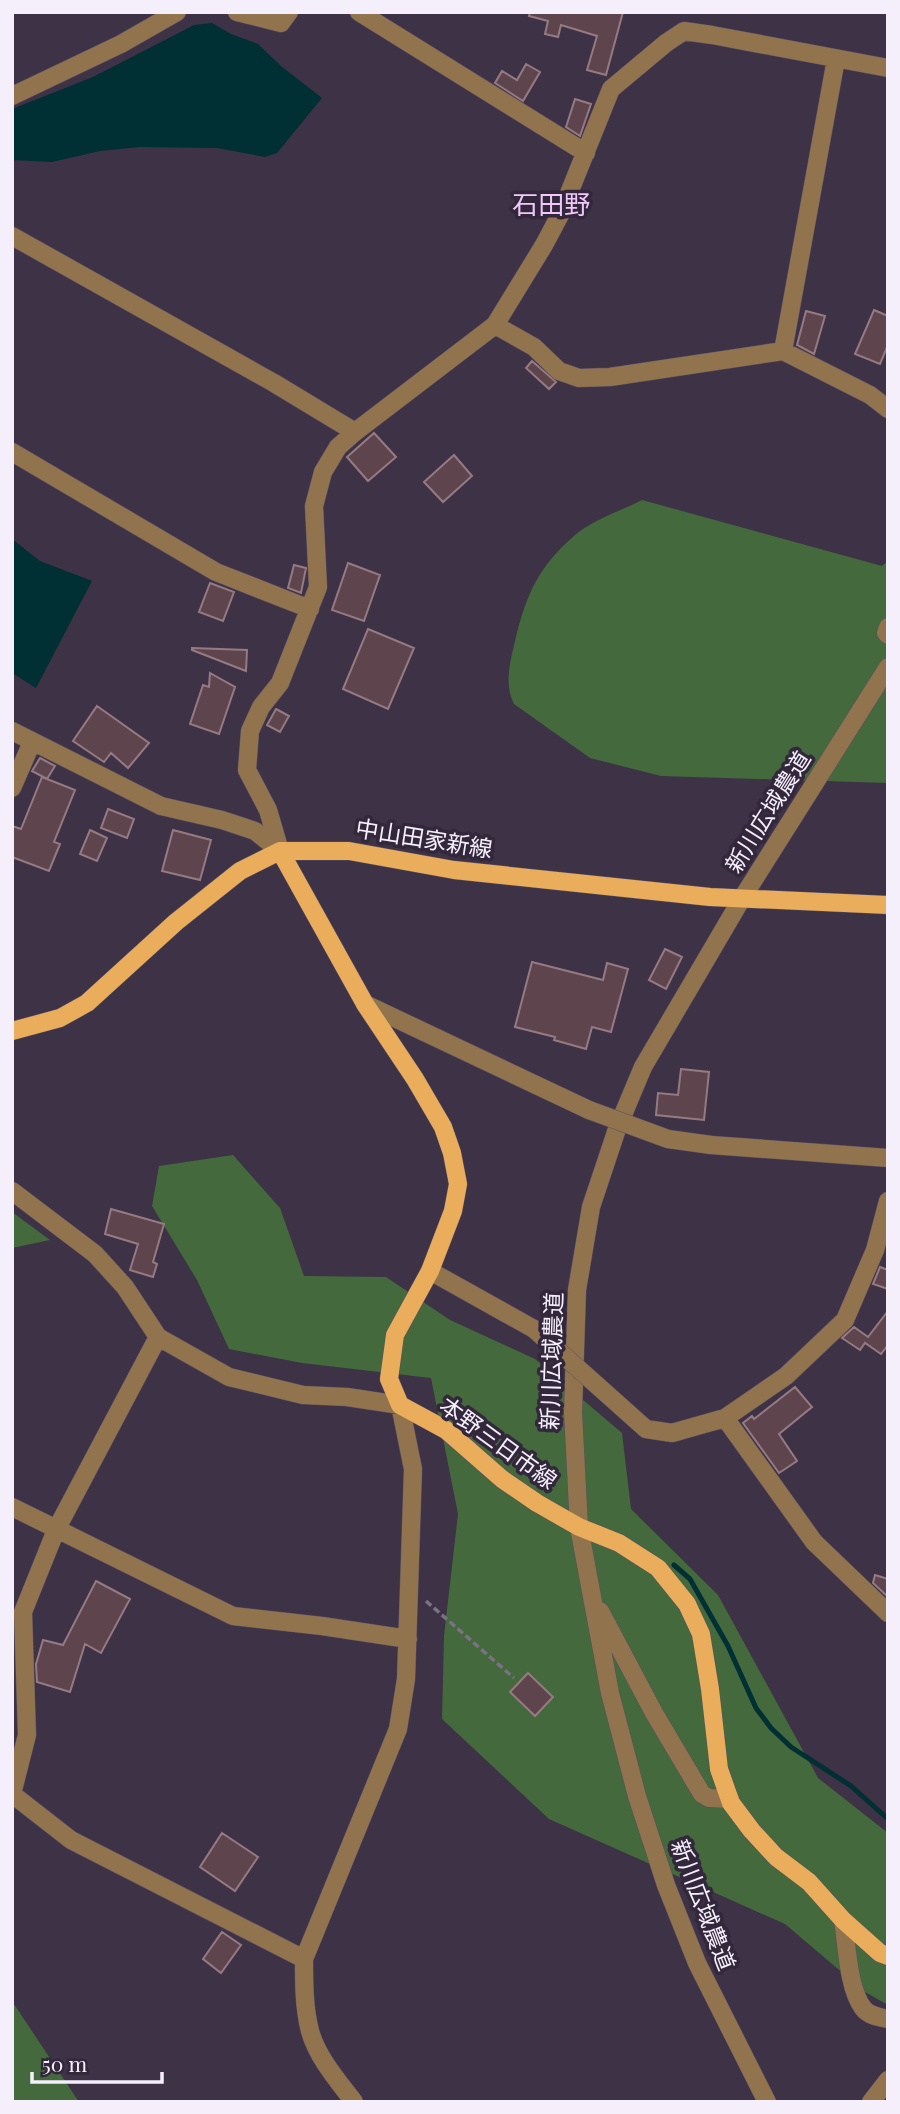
<svg xmlns="http://www.w3.org/2000/svg" width="900" height="2114" viewBox="0 0 900 2114" font-family="'Playfair Display','Noto Sans JP',serif">
  <style>
    .green { fill: #44693d }
    .water { fill: #002f34 }
    .lines { fill: none; stroke-linecap: round; stroke-linejoin: round }
    .stream { stroke: #002f34; stroke-width: 5 }
    .building { fill: #5e454d; stroke: #967a82; stroke-width: 2 }
    .minor-casing { stroke: #5a5063; stroke-width: 19 }
    .major-casing { stroke: #5a5063; stroke-width: 19 }
    .path { stroke: #7a7183; stroke-width: 3.5; stroke-dasharray: 7 3.5; stroke-linecap: butt }
    .minor { stroke: #91734e; stroke-width: 18 }
    .major { stroke: #eaad5c; stroke-width: 18 }
    .minor-bridge-casing { stroke: #5a5063; stroke-width: 19; stroke-linecap: butt }
    .minor-bridge { stroke: #91734e; stroke-width: 18 }
    .labels { text-anchor: middle; stroke-width: 7; stroke-linejoin: round; paint-order: stroke }
    .street-label { font-size: 23px; fill: #f5effc; stroke: #33283b }
    .quarter-label { font-size: 26px; fill: #efc7f8; stroke: #33283b }
  </style>
  <rect width="100%" height="100%" fill="#3d3246"/>
  <path class="green" d="M642,500L882,566L888,561V783L661,776L590,758L514,704C504,685 510,662 515,641C526,595 538,567 575,535C591,521 622,510 642,500Z
    M233,1155L280,1208L304,1276L386,1277L450,1320L535,1359L622,1433L631,1509L718,1595L818,1778L888,1833V2005L865,1992L785,1924L549,1819L442,1719L444,1636L458,1514L431,1378L302,1363L229,1349L197,1280L152,1206L159,1166Z
    M12,1212L50,1240L12,1248Z
    M12,2001L79,2102H12Z"/>
  <path class="water" d="M212,23L231,34L258,44L281,66L322,98L277,153L265,157L217,148L140,147L100,151L52,162L12,160V109L93,77L194,25Z
    M12,539L40,561L92,581L36,688L12,673Z"/>
  <g class="lines">
    <path class="stream" d="M674,1565L690,1579L728,1646L756,1708L771,1728L791,1747L851,1786L888,1819"/>
  </g>
  <path class="building" d="M530,12H623L606,75L587,70L597,36L561,25L558,37L545,34L548,21L529,16Z
    M526,64L540,72L523,101L495,83L502,71L517,80Z
    M575,99L591,104L580,136L566,127Z
    M874,310L888,316V345L880,364L855,354Z
    M806,311L825,316L814,354L797,345Z
    M532,361L556,382L549,389L526,368Z
    M374,433L396,457L368,481L347,457Z
    M454,455L472,476L443,502L424,482Z
    M348,563L380,575L364,621L332,610Z
    M294,565L306,568L301,593L288,588Z
    M210,583L234,592L223,621L199,612Z
    M368,629L414,648L388,709L343,689Z
    M192,648L247,650L246,671L192,650Z
    M210,673L235,687L219,734L190,724L203,685L209,687Z
    M97,706L149,743L128,768L111,753L104,762L73,741Z
    M276,709L289,716L280,732L267,725Z
    M40,758L55,766L47,779L32,771Z
    M42,777L75,790L54,842L60,844L49,871L12,857V826L21,829Z
    M108,809L134,819L127,838L101,828Z
    M90,830L107,838L97,861L80,854Z
    M173,830L211,840L200,880L162,871Z
    M665,949L682,957L666,989L649,980Z
    M532,962L603,980L607,963L628,969L611,1032L592,1027L586,1049L554,1040L555,1037L515,1027Z
    M681,1069L709,1072L704,1120L656,1115L658,1093L678,1095Z
    M111,1209L164,1224L153,1262L157,1264L153,1277L130,1270L138,1244L105,1234Z
    M880,1267L888,1270V1289L873,1284Z
    M888,1311V1345L881,1354L865,1343L860,1350L842,1338L854,1327L868,1337Z
    M795,1387L812,1407L779,1434L797,1461L779,1473L743,1423L752,1416L754,1419Z
    M875,1575L888,1579V1597L873,1583Z
    M96,1581L130,1599L101,1653L85,1644L70,1692L37,1682L36,1664L43,1640L63,1645Z
    M528,1673L553,1697L535,1716L510,1692Z
    M222,1833L258,1857L235,1891L200,1867Z
    M222,1932L241,1945L221,1973L203,1959Z"/>
  <g class="lines">
    <defs>
      <path id="minor" d="M237,12L281,23L289,12
        M359,12L586,153
        M12,96L121,44L177,12
        M12,236L274,383L355,432
        M495,325L534,347L559,371L579,378L610,377L783,351L836,59
        M783,351L870,395L888,409
        M12,452L216,572L310,609
        M888,627L886,633L888,635
        M12,731L161,806L222,820L255,831L280,851
        M12,788L32,742
        M280,851L268,810L247,770L250,731L261,707L280,683L318,587L314,506L323,472L338,447L355,432L495,325L544,245L561,213L611,89L666,43L684,31L712,35L888,68
        M365,1004L589,1110
        M711,1145L888,1158
        M12,1191L95,1254L125,1287L158,1337L229,1377L303,1395L347,1397L400,1405L413,1469L406,1679L398,1729L304,1959C304,1983 304,2008 310,2031C317,2057 338,2081 354,2102
        M430,1271L534,1329
        M725,1418L814,1542L888,1613
        M646,1429L672,1433L725,1418L786,1376L845,1320L875,1250L888,1201
        M12,1507L233,1616L322,1626L408,1639
        M600,1611L654,1713L702,1794L709,1798L730,1799
        M12,1794L27,1735L23,1612L56,1530L158,1337
        M12,1794L71,1840L304,1959
        M843,1920C847,1945 848,1988 863,2008C869,2016 879,2017 888,2019
        M767,2102L697,1963L666,1885L637,1796L610,1693L579,1527L573,1412L577,1290L591,1207L617,1129L643,1067L741,900L888,667
        M871,2102L888,2080"/>
      <path id="major" d="M280,851L365,1004L415,1079L443,1127L452,1153L458,1184L453,1211L430,1271L395,1335L389,1379L400,1405L446,1430L502,1479L537,1503L579,1527L619,1543L658,1568L687,1604L701,1634L710,1689L719,1769L731,1803L752,1831L776,1857L809,1882L843,1920L880,1953L888,1956
        M12,1031L60,1018L87,1003L176,922L240,871L280,851H349L454,870L710,897L888,905"/>
    </defs>
    <use href="#minor" class="minor-casing"/>
    <use href="#major" class="major-casing"/>
    <path class="path" d="M426,1601L514,1678"/>
    <use href="#minor" class="minor"/>
    <use href="#major" class="major"/>
    <defs>
      <path id="minor-bridge" d="M589,1110L668,1139L711,1145
        M534,1329L646,1429"/>
    </defs>
    <use href="#minor-bridge" class="minor-bridge-casing"/>
    <use href="#minor-bridge" class="minor-bridge"/>
  </g>
  <g class="labels">
    <g class="street-label">
      <text transform="translate(768 812) rotate(-58)" y="8">新川広域農道</text>
      <text transform="translate(424 839) rotate(9)" y="8">中山田家新線</text>
      <text transform="translate(552 1361) rotate(-88)" y="8">新川広域農道</text>
      <text transform="translate(498 1443) rotate(36)" y="8">本野三日市線</text>
      <text transform="translate(703 1905) rotate(69)" y="8">新川広域農道</text>
    </g>
    <g class="quarter-label">
      <text x="551" y="214">石田野</text>
    </g>
  </g>
  <rect width="900" height="2114" fill="none" stroke="#f5effc" stroke-width="28"/>
  <path d="M32 2072v10h130v-10" fill="none" stroke="#f5effc" stroke-width="3.5"/>
  <text x="42" y="2072" font-size="21" fill="#f5effc" stroke="#33283b" stroke-width="5" paint-order="stroke">50 m</text>
</svg>
